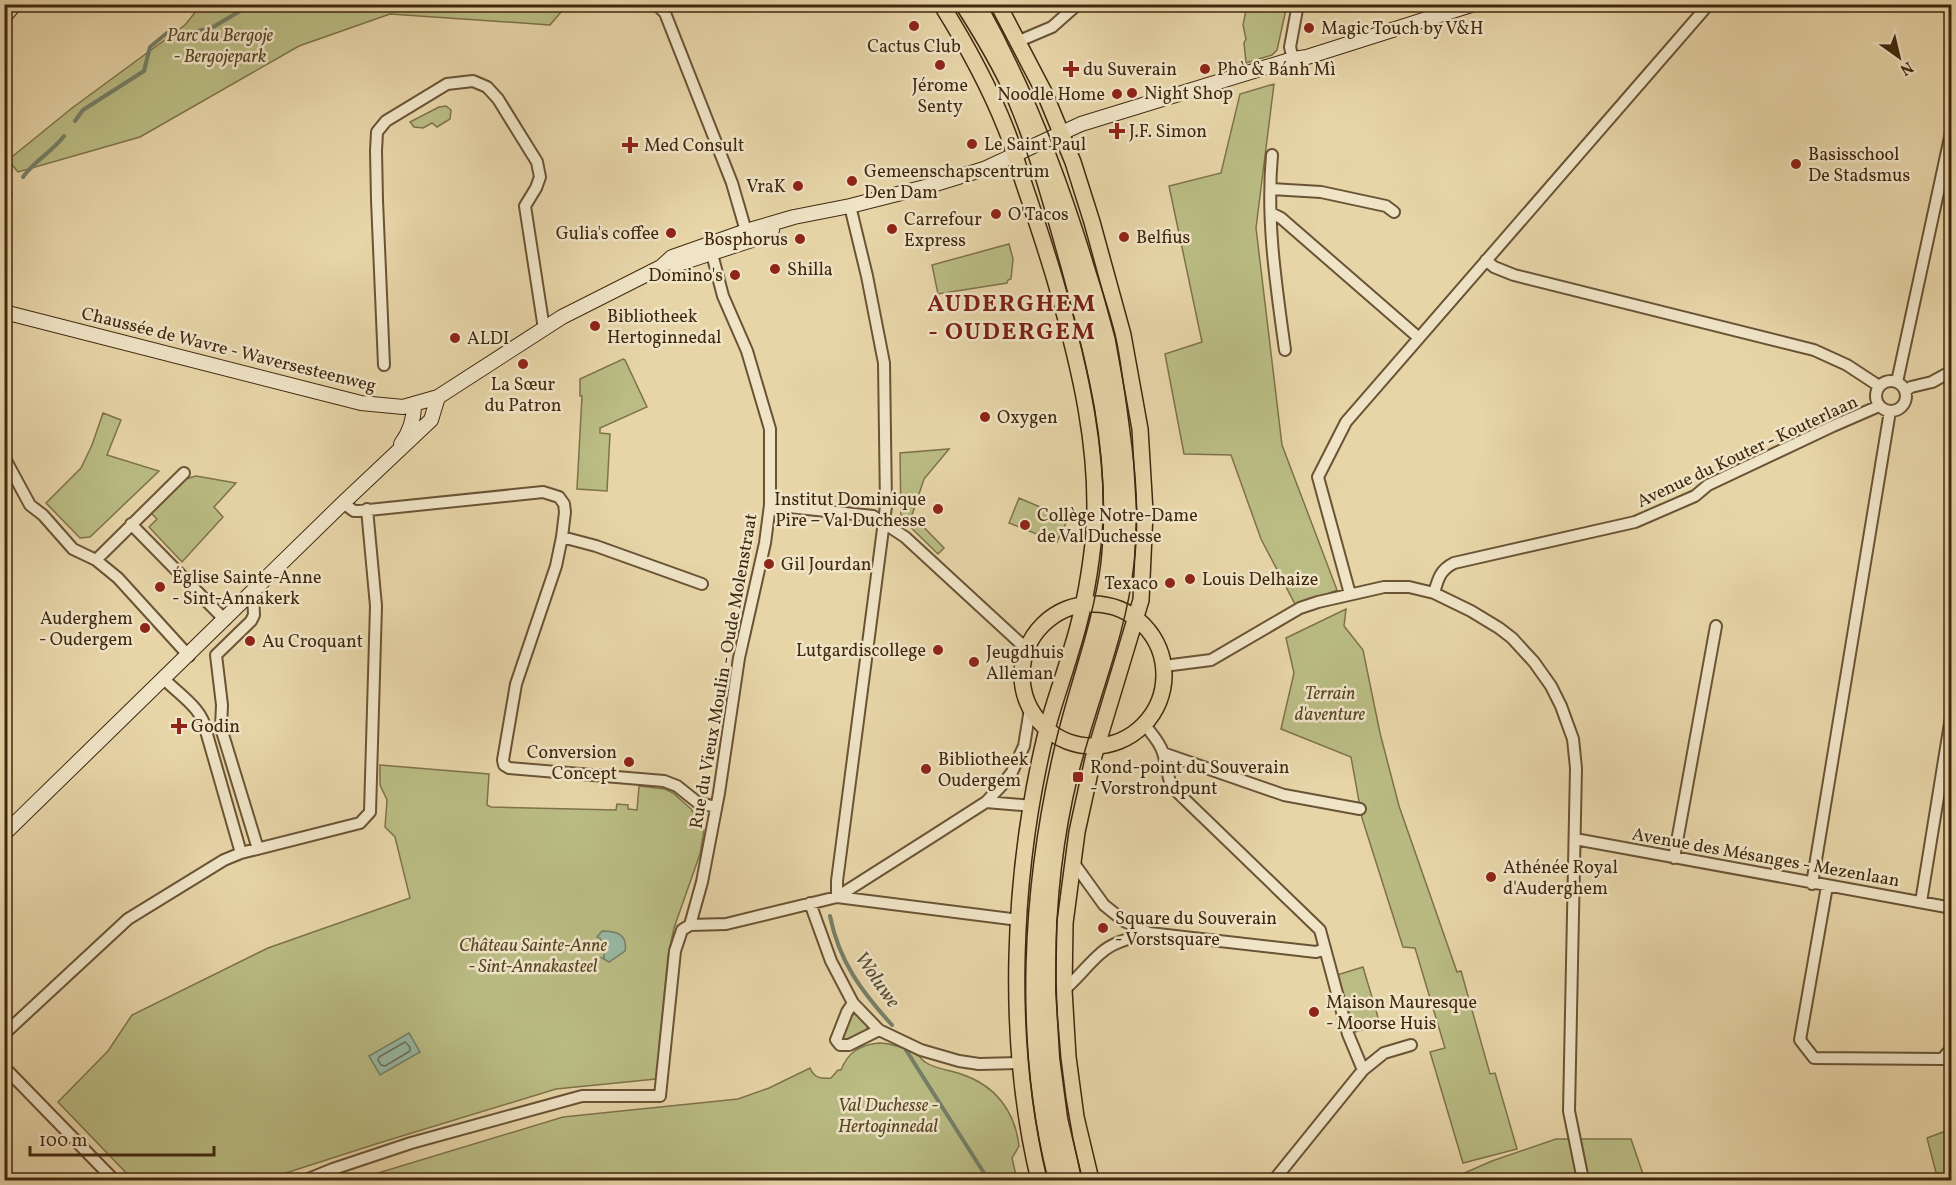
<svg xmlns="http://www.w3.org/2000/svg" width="1956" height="1185" viewBox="0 0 1956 1185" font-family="Vollkorn,serif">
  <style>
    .green { fill: #babc84; stroke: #7e724a; stroke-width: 1.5 }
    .water { fill: #98b9a3; stroke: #757f68; stroke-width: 1.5 }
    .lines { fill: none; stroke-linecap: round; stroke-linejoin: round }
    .shore { stroke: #6c7059; stroke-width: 1.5 }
    .stream { stroke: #757f68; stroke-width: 4 }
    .street-casing { stroke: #6a5335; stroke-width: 14 }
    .secondary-casing { stroke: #41280f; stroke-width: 16 }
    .primary-casing { stroke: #41280f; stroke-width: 18 }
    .street { stroke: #efe4c6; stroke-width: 10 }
    .secondary { stroke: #efe4c6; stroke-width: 14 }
    .primary { stroke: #e7d5a8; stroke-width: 15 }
    .tram { stroke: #41280f; stroke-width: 1.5 }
    .poi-dot { fill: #8f2418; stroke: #efe4c6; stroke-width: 2 }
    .labels { text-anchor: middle; stroke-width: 5; stroke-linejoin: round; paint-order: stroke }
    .poi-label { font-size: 18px; fill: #41280f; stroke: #efe4c6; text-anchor: start }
    .park-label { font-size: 18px; font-style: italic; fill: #594626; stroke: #efe4c6 }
    .street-label { font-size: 18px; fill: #41280f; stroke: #efe4c6 }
    .water-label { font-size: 20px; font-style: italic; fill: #574c34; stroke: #efe4c6 }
    .district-label { font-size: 24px; font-weight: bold; letter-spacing: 1.5px; fill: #7a1f14; stroke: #efe4c6 }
  </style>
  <rect width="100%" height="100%" fill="#e7d5a8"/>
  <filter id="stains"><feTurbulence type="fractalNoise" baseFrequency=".00333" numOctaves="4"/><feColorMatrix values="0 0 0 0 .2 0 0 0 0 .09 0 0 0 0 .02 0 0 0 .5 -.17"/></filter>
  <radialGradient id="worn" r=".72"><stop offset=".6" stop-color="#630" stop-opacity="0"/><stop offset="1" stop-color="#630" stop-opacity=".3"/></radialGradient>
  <path class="green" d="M201,5V4L567,5L550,25L390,14L299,46L140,137L18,172L8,160L72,108L185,25Z
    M1247,5H1287L1277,50L1272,55L1246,63L1244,43L1246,39L1243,25Z
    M1274,84L1256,228L1282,445L1337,590L1296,606L1261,539L1231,455L1184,454L1165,354L1202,342L1169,186L1221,173L1240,94Z
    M446,106L451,110L450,119L437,127L432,123L423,128L414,127L410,122L439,107Z
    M1009,244L1013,259L1011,279L1008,280L1007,283L938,294L932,265Z
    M623,359L625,360L647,407L600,428V433L610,434L607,491L577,489L582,396H580V379Z
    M103,413L121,420L107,455L159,471L90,537L80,538L46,503L81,468L92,445Z
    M949,449L924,479L912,515L944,548L938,554L901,518L900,453Z
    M196,476L236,483L214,507L223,517L182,562L149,527L157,519L151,513L186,479Z
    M1019,498L1068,519L1057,542L1009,523Z
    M1346,609L1344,626L1363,650L1380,733L1399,806L1457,972L1461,971L1490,1074L1495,1073L1517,1149L1463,1163L1430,1052L1445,1048L1415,948L1403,947L1362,818L1351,757L1281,729L1294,673L1286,638Z
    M380,765L489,774L487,805L491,807L616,810L617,804L628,805V809L637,810L639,786L665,789L673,793L691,809L704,830L700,854L674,928L668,956L656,1079L556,1089L376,1144L264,1180H133L58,1102L108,1051L132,1015L268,948L410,898L395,837L385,827L387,800L380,785Z
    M1363,967L1380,1024L1355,1032L1337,975Z
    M857,1014L867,1025V1030L845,1041L841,1039L851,1015Z
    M879,1043C891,1043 908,1049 919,1056C921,1058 923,1061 925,1062C935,1069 950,1070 961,1074C995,1085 1015,1111 1019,1146L1012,1158L1017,1180H355L563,1117L738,1099L769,1088L810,1068C814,1078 821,1079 831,1078L838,1070H841C848,1052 860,1045 879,1043Z
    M1951,1129V1180H1938L1927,1138Z
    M1556,1139H1631L1645,1180H1457L1455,1177L1492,1161Z"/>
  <path class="water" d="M602,931C616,931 628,934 625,951L609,962L602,958H604V948L600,938L597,937Z
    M409,1033L420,1052L380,1075L369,1056Z"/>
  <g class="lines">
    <path class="shore" d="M405,1042L410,1047V1051L385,1066L381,1065L378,1060L379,1057Z"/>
    <path class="stream" d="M75,121L83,110L144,71L150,47L167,33L195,32L213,27L252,4
      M23,177C34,161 52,152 64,136
      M4,203L11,194
      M830,916C839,961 861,991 892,1025
      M906,1050L984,1173"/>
    <defs>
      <path id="street" d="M656,4L665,13L732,183L748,238
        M1019,41L1052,27L1078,4
        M1293,59L1290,47L1298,4
        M1272,155C1266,220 1276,285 1285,350
        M1271,189L1321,192L1386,206L1394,212
        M1271,213L1281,218L1419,338
        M1486,260L1494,267L1514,275L1814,350L1847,365L1879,386
        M384,365L377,200L376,151L377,132L386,121L447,84L473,81L487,87L498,99L537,162L540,177L536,188L525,206L544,329
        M1876 396a15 15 0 1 1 30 0a15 15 0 1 1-30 0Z
        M1897,382L1952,128
        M1905,391L1911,387L1932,382L1952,371
        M4,457L30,505L43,515L73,549L96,560L118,578L189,656
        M343,503L354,511H359L543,492L559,497L564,504L565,512L562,537L556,566L516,684L503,760L504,765L509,768L664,781L677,786L697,802L715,807
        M770,505L873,516L905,537L1019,642L1028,646
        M131,524L225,620
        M562,537L596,546L702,584
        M96,560L184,473
        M253,593L254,615L251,621L216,655L222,705L221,728L258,849
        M1434,593C1438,579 1440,570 1454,563L1635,522L1695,496L1708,485L1833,426L1879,406
        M1350,594L1318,477L1346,422L1709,4
        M1164,666L1211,660L1300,608L1318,602L1384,587H1409L1434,593L1471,611L1499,628L1512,638L1534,662L1551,686L1561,706L1573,739L1576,768L1569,1111L1583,1180
        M165,680C180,695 203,709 206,731L241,853
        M1144,724C1151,733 1160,742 1163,753C1167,765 1167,776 1172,787L1320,930L1348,1034L1363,1070
        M1163,753L1284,795L1360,809
        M986,802L1033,806
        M1575,839L1952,908
        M1674,858L1716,626
        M1073,862L1104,905L1124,921L1149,933L1316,952L1325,949
        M1812,884L1890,411
        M1827,886L1800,1040L1814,1058L1942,1059L1952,1048
        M837,897V881L886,506L884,363L867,276L850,206
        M837,897L1019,920
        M1921,902L1952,711
        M810,903L831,961L853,1003L879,1030L921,1050L959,1061L979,1064L1020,1063
        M690,925L726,924L837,897L933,836L986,802L1003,784L1012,772L1024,746L1030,709
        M1064,990C1078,978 1088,964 1101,953C1114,941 1133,938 1149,933
        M853,1003L847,1012L836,1040L840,1045H849L879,1030
        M4,1034L128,919L224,860L241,853L360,823L370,812L376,606L367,509
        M4,1067L114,1180
        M306,1180L333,1169L411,1143L582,1096H660L675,951L682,930L690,925L702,882L719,793L739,658L765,543L770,505V429L747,351L723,296L712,254
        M1274,1180L1363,1070L1384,1053L1411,1045"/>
      <path id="secondary" d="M4,17L15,4
        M675,265L749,241L772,230
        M4,312L361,403L403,407L438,397L562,317L661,267L672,257L746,231L794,217L850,206L929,186L984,169L1081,124L1293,59L1307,57L1474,4
        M401,444C410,432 414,419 414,404
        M4,834L343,503L431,420L438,397"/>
      <path id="primary" d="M941,4C966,44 989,86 1006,129C1013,146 1017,164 1023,181C1034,214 1045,246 1055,280C1079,364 1102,455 1093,544C1089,580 1082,617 1071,651C1063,679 1053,705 1046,733C1012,874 1005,1039 1039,1180
        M998,4L1045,94L1073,162L1092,222L1123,335L1140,429L1145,512L1141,600L1093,759L1077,832L1065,923L1064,990L1068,1057L1076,1117L1091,1180
        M1022 675a71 71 0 1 1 142 0a71 71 0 1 1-142 0Z"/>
    </defs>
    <use href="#street" class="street-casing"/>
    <use href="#secondary" class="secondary-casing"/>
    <use href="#primary" class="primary-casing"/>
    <use href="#street" class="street"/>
    <use href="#secondary" class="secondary"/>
    <use href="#primary" class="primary"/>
    <path class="tram" d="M953,4C973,35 992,66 1007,100C1030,154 1045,211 1061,268C1087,363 1112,463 1101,562C1093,625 1069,684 1055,745C1022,885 1013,1040 1048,1180
      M987,4C1032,85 1065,170 1092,258C1100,285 1110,312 1116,339C1120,357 1122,376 1125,394C1133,450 1141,507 1134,564C1126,637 1096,704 1078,776C1046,908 1050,1048 1082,1180"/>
  </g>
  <g class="poi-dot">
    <circle cx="914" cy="26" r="6"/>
    <circle cx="1309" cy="28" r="6"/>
    <circle cx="940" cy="65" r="6"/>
    <path d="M1068 60h6v6h6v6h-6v6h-6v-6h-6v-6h6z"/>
    <circle cx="1205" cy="69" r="6"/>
    <circle cx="1132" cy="93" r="6"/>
    <circle cx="1117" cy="94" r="6"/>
    <path d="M1114 122h6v6h6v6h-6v6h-6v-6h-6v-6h6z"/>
    <circle cx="972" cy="144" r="6"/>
    <path d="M627 136h6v6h6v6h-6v6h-6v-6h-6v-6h6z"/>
    <circle cx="1796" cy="164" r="6"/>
    <circle cx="852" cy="181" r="6"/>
    <circle cx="798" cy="186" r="6"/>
    <circle cx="996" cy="214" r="6"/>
    <circle cx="892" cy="229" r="6"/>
    <circle cx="671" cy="233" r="6"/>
    <circle cx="1124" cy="237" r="6"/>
    <circle cx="800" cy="239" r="6"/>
    <circle cx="775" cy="269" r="6"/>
    <circle cx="735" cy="275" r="6"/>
    <circle cx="595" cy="326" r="6"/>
    <circle cx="455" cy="338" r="6"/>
    <circle cx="523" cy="364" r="6"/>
    <circle cx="985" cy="417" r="6"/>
    <circle cx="938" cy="509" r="6"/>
    <circle cx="1025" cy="525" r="6"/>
    <circle cx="769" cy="564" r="6"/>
    <circle cx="1190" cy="579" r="6"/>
    <circle cx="1170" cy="583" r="6"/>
    <circle cx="160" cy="587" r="6"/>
    <circle cx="145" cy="628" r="6"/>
    <circle cx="250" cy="641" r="6"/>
    <circle cx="938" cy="650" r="6"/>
    <circle cx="974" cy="662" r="6"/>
    <path d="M176 717h6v6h6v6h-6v6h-6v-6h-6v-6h6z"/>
    <circle cx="629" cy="762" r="6"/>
    <circle cx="926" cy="769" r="6"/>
    <rect x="1072" y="771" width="12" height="12" rx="3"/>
    <circle cx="1491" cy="877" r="6"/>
    <circle cx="1103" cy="928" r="6"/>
    <circle cx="1314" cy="1012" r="6"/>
  </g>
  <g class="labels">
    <g class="poi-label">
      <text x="1321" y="34">Magic Touch by V&amp;H</text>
      <text x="914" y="52" text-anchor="middle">Cactus Club</text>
      <text x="1083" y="75">du Suverain</text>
      <text x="1217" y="75">Phò &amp; Bánh Mì</text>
      <text x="940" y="91" text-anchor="middle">Jérome<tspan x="940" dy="21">Senty</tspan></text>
      <text x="1144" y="99">Night Shop</text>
      <text x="1105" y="100" text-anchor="end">Noodle Home</text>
      <text x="1129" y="137">J.F. Simon</text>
      <text x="984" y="150">Le Saint Paul</text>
      <text x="644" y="151">Med Consult</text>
      <text x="1808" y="160">Basisschool<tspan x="1808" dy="21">De Stadsmus</tspan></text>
      <text x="864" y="177">Gemeenschapscentrum<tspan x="864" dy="21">Den Dam</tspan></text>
      <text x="786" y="192" text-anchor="end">VraK</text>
      <text x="1008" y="220">O'Tacos</text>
      <text x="904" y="225">Carrefour<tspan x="904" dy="21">Express</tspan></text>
      <text x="659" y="239" text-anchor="end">Gulia's coffee</text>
      <text x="1136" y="243">Belfius</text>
      <text x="788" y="245" text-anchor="end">Bosphorus</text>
      <text x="787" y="275">Shilla</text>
      <text x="723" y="281" text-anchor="end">Domino's</text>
      <text x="607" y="322">Bibliotheek<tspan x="607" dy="21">Hertoginnedal</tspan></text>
      <text x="467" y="344">ALDI</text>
      <text x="523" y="390" text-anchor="middle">La Sœur<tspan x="523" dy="21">du Patron</tspan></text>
      <text x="997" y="423">Oxygen</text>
      <text x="926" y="505" text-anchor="end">Institut Dominique<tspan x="926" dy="21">Pire – Val Duchesse</tspan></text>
      <text x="1037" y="521">Collège Notre-Dame<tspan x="1037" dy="21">de Val Duchesse</tspan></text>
      <text x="781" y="570">Gil Jourdan</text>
      <text x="172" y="583">Église Sainte-Anne<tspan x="172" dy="21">- Sint-Annakerk</tspan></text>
      <text x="1202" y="585">Louis Delhaize</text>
      <text x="1158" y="589" text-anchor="end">Texaco</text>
      <text x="133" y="624" text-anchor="end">Auderghem<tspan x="133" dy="21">- Oudergem</tspan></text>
      <text x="262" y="647">Au Croquant</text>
      <text x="926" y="656" text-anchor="end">Lutgardiscollege</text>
      <text x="986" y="658">Jeugdhuis<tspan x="986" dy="21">Alleman</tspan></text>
      <text x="191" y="732">Godin</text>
      <text x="617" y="758" text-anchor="end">Conversion<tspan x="617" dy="21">Concept</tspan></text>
      <text x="938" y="765">Bibliotheek<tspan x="938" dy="21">Oudergem</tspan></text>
      <text x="1090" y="773">Rond-point du Souverain<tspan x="1090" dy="21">- Vorstrondpunt</tspan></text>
      <text x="1503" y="873">Athénée Royal<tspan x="1503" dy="21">d'Auderghem</tspan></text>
      <text x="1115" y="924">Square du Souverain<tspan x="1115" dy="21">- Vorstsquare</tspan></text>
      <text x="1326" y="1008">Maison Mauresque<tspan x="1326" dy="21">- Moorse Huis</tspan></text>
    </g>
    <g class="park-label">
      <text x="220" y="41">Parc du Bergoje<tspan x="220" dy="21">- Bergojepark</tspan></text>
      <text x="1330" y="699">Terrain<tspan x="1330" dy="21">d'aventure</tspan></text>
      <text x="533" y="951">Château Sainte-Anne<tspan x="533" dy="21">- Sint-Annakasteel</tspan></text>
      <text x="888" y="1111">Val Duchesse -<tspan x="888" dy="21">Hertoginnedal</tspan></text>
    </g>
    <g class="street-label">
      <text transform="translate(229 349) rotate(14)" y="6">Chaussée de Wavre - Waversesteenweg</text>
      <text transform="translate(1747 451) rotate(-25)" y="6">Avenue du Kouter - Kouterlaan</text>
      <text transform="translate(723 671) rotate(-80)" y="6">Rue du Vieux Moulin - Oude Molenstraat</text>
      <text transform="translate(1766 857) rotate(10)" y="6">Avenue des Mésanges - Mezenlaan</text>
    </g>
    <g class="water-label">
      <text transform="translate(878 979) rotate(55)" y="7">Woluwe</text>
    </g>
    <g class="district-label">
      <text x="1012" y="311">AUDERGHEM<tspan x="1012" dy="28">- OUDERGEM</tspan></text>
    </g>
  </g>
  <rect width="1956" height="1185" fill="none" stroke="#e7d5a8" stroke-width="24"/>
  <rect x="6" y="6" width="1944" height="1173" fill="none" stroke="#41280f" stroke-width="3"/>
  <rect x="12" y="12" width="1932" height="1161" fill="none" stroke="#41280f" stroke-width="1.5"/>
  <g transform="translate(1899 57) rotate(146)" stroke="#efe4c6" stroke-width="4.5" paint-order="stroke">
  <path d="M0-4.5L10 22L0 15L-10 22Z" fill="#41280f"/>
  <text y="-9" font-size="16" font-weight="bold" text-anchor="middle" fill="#41280f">N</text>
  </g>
  <path d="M30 1146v9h184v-9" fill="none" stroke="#41280f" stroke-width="3"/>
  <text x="39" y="1146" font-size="18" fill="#41280f" stroke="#efe4c6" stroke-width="4.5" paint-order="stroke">100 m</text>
  <rect width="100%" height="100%" filter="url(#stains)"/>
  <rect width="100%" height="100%" fill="url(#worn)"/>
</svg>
